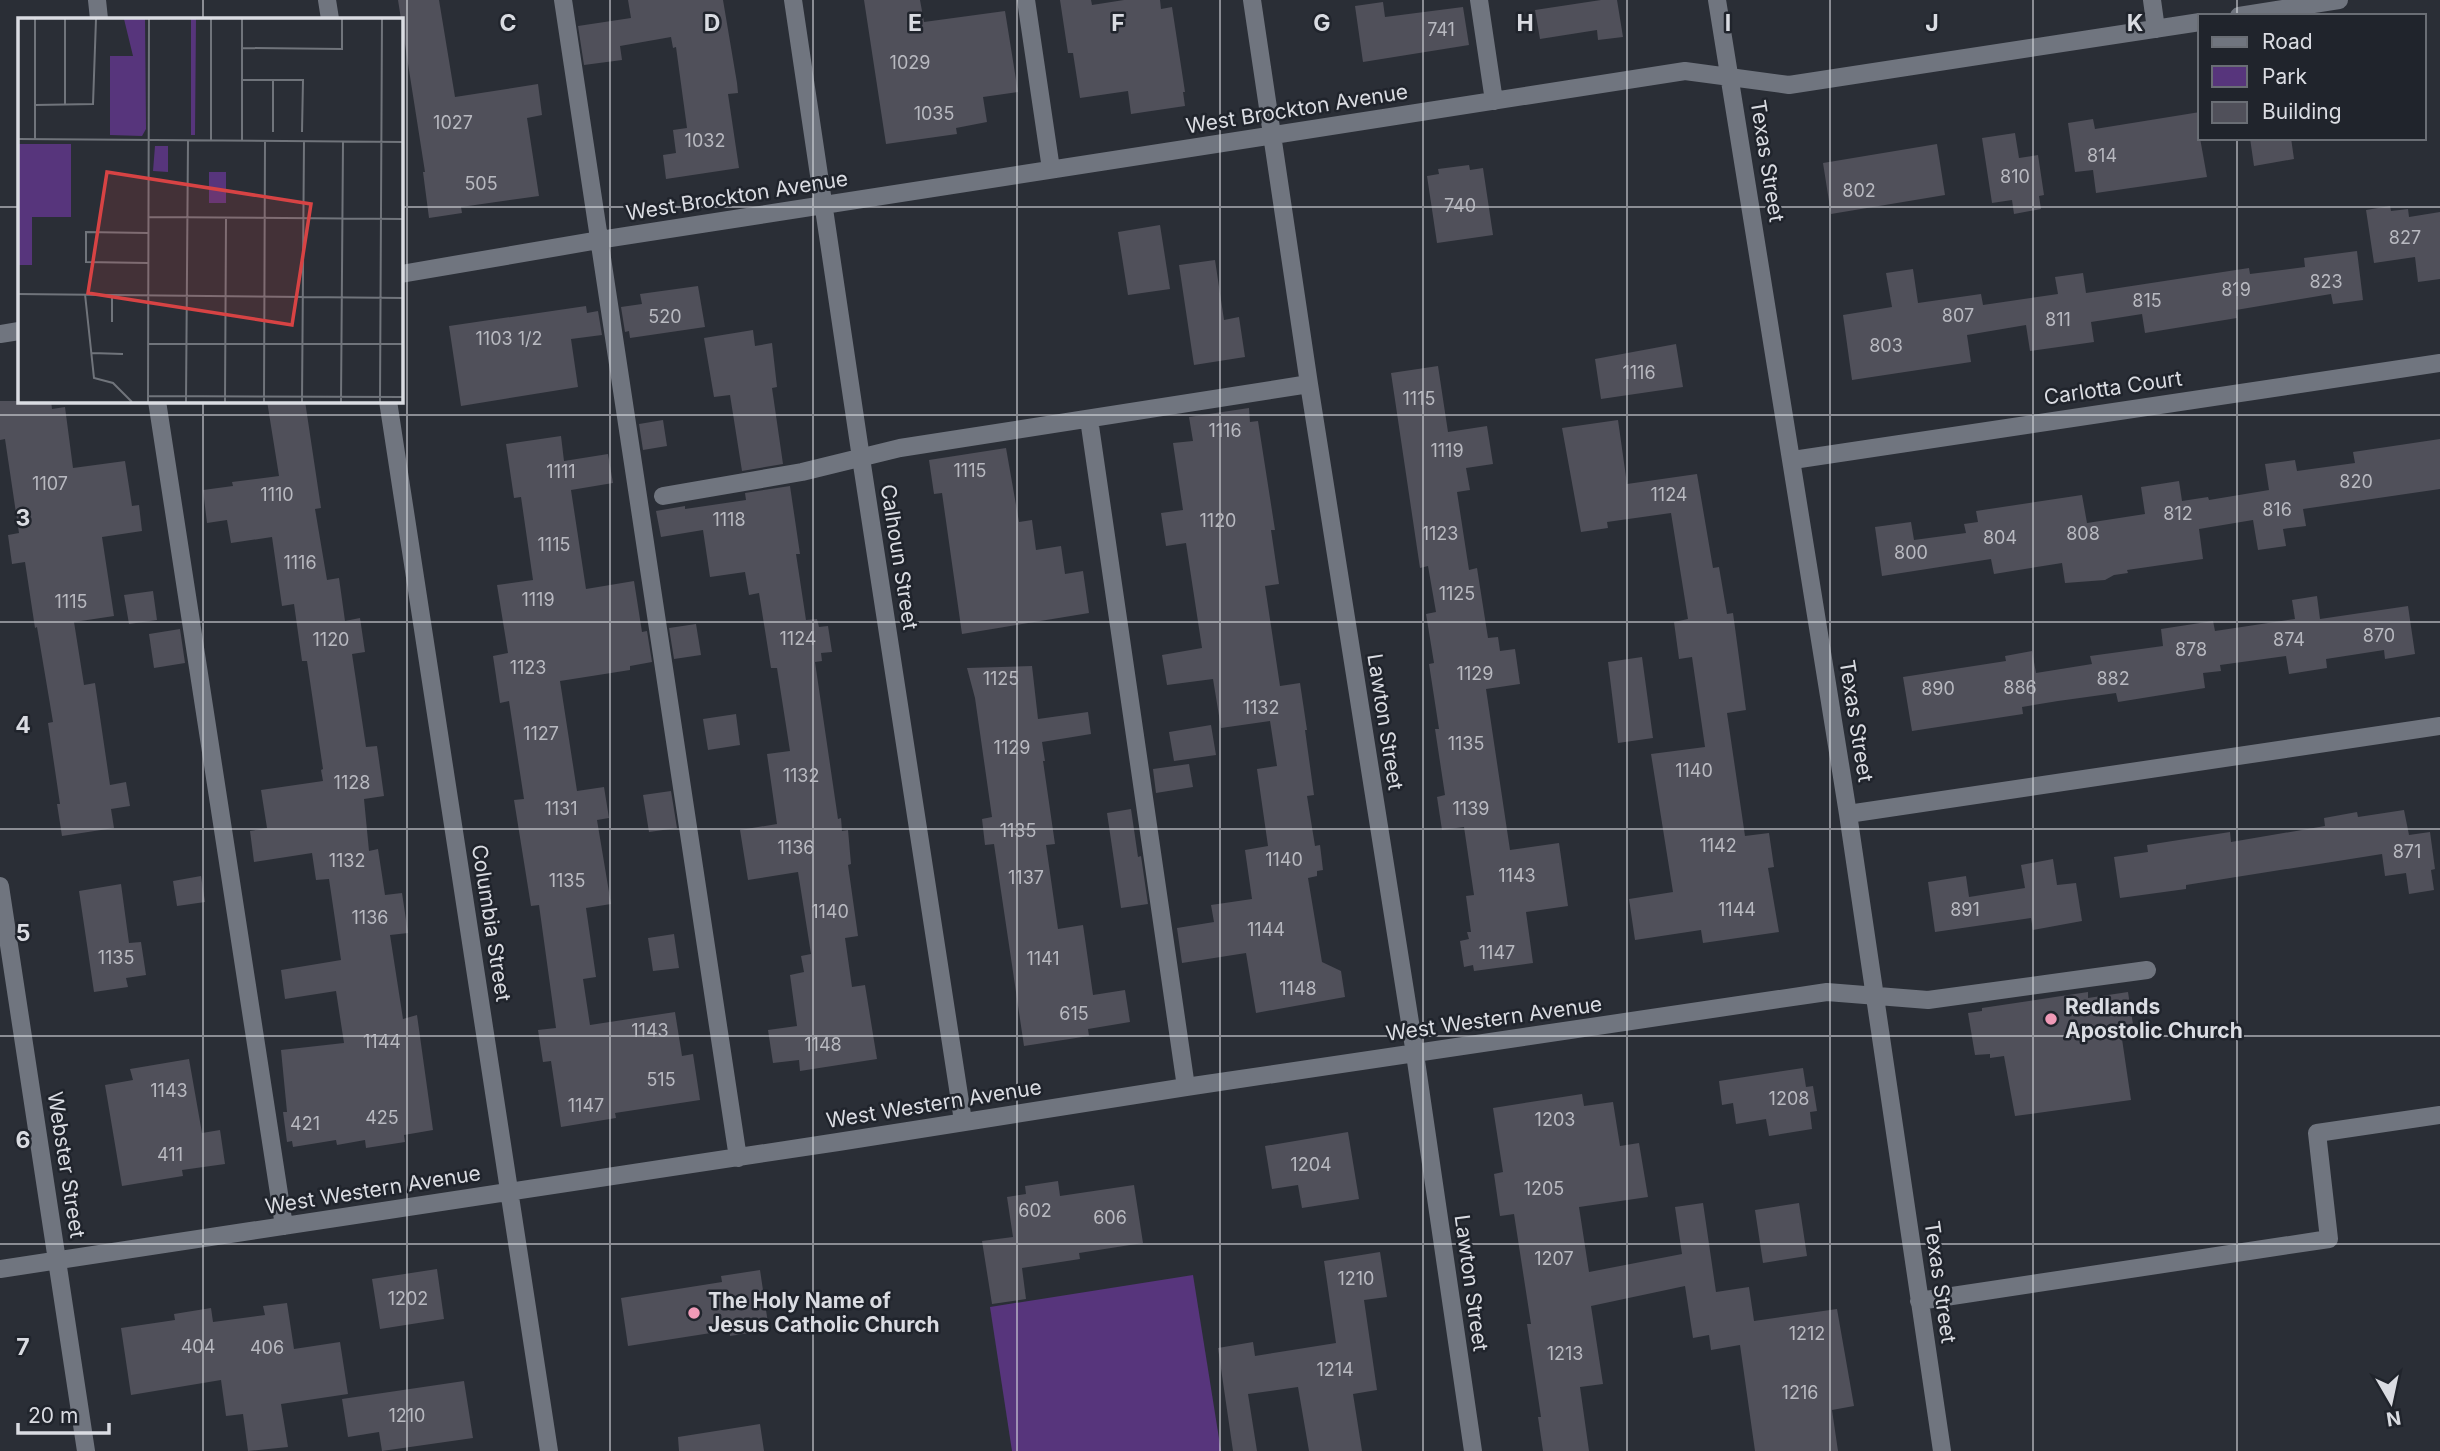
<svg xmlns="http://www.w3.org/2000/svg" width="2440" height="1451" viewBox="0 0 2440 1451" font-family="Inter,sans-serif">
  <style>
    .green { fill: #57357c }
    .building { fill: #50505a }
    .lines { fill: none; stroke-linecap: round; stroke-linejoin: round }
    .minor { stroke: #70757f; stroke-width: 18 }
    .grid { fill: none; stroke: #dadce2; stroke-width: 2; stroke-opacity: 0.55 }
    .poi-dot { fill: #f09ab7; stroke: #20242c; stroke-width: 2.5 }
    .labels { text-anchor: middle; stroke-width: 5; stroke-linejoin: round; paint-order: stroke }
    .number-label { font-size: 18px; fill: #b8b9c0 }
    .street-label { font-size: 21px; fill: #dadce2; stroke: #20242c }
    .poi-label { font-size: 21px; font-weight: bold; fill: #dadce2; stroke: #20242c; text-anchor: start }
    .inset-road { fill: none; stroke: #70747b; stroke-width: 2 }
    .view { fill: #d74344; fill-opacity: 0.15; stroke: #d74344; stroke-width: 3.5 }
    .inset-edge { fill: none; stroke: #dadce2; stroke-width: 3.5 }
    .grid-label { font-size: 23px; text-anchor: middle; font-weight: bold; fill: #dadce2; stroke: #20242c; stroke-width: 5; stroke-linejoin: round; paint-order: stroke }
  </style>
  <rect width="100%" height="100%" fill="#2a2e36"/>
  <path class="green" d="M1193,1275L1221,1451H1012L990,1307Z"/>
  <path class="building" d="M398,0H439L455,97L538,84L542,115L527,118L539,196L461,207L462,213L429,218L423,172H425Z
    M628,0H723L737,83L738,93L728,94L739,168L666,179L663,155L676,153L673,130L687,128L676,47L673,48L671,37L620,46L622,60L584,65L578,26L631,18Z
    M864,0H920L924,22L1005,11L1018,92L983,97L987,122L956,128L957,134L886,144Z
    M1060,0H1091L1092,5L1124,0H1160L1161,9L1172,7L1185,92H1183L1185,106L1131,114L1128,91L1080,98L1073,53H1068Z
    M1601,0H1617L1623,37L1598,40L1597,30L1540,39L1535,10Z
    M1383,2L1385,17L1463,7L1469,45L1363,62L1355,6Z
    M2200,112V138L2207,177L2096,193L2093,170L2075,172L2068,123L2093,119L2095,129Z
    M2015,133L2019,158L2038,155L2044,195L2039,196L2041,209L2014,214L2012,200L1992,203L1982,138Z
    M2250,138H2291L2294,159L2254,166Z
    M1937,144L1945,195L1831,214L1823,163Z
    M1469,165L1470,170L1483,168L1493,235L1437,243L1427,176L1439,174L1438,169Z
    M2390,206L2391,211L2408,209L2409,217L2440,212V279L2418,282L2415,257L2374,263L2366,210Z
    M1160,225L1170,289L1128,295L1118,232Z
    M2357,251L2363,300L2333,304L2331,294L2236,310L2237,318L2145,333L2142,314L2091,322L2094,342L2030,351L2026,325L1967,335L1971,362L1852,380L1843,315L1892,307L1886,273L1913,269L1918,303L1981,294L1983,305L2058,294L2055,277L2083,273L2086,293L2249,268L2250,274L2305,267L2304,258Z
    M1215,260L1224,320L1239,317L1245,357L1194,365L1179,265Z
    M698,286L705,327L630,338L629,331L625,332L621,307L642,304L640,294Z
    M586,306L587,313L598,311L602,335L571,339L578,387L461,406L449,326Z
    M753,330L755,346L772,343L777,387L772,388L783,464L742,471L730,395L714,397L704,338Z
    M1676,344L1683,387L1601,399L1595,359Z
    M1438,366L1448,432L1487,426L1493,464L1466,468L1470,490L1457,492L1469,570L1477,568L1488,638L1498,637L1500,651L1515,649L1520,684L1486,689L1510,850L1559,843L1568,906L1526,912L1533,963L1474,971L1473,965L1464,967L1460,941L1469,939L1467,932H1471L1466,896L1474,895L1464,827L1442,830L1437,797L1445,795L1435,729H1439L1429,664L1434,663L1426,614L1436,612L1428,566L1420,568L1391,373Z
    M0,401H51L52,409L65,407L73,468L125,461L132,506L139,505L142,531L102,537L114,616L74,622L84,685L95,683L110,785L126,782L130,806L111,809L114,828L62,836L57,804H60L48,723L53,722L37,627L35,628L25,562L12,564L8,535L19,533L5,439L0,440Z
    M267,401H305L321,508L315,509L327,580L339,578L345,621L360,618L365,652L352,654L366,747L377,746L384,796L364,799L369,851L378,849L385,895L402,893L408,933L390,935L403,1019L417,1015L433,1130L404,1135L405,1142L366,1148L365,1140L337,1145L336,1140L293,1147L292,1141L287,1142L283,1112H287L281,1050L344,1043L336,991L285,999L281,970L341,960L329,879L316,880L312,853L254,862L250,831L267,828L261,790L323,781L321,770L323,769L307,661H302L294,604L282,606L272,537L231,543L227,520L207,523L203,490L233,486L232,482L279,476Z
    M1249,408L1250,422L1258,421L1275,530H1271L1279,584L1265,586L1280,686L1300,683L1307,730H1305L1314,795L1307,796L1315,846L1320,845L1323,870L1317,871V876L1308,878L1322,962L1341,971L1345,997L1256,1013L1246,953L1182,963L1177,928L1214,922L1211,905L1252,899L1245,850L1268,846L1257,769L1277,766L1270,721L1221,728L1213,679L1167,685L1162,655L1202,648L1186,543L1166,546L1161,513L1183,510L1173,443L1193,441L1189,417Z
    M663,420L667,446L643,450L639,424Z
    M1618,420L1627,484L1697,474L1713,568L1719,567L1727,614L1733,613L1738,650L1746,710L1727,713L1745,836L1769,833L1774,867L1768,868L1779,932L1703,943L1701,930L1635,940L1629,899L1673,892L1651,754L1705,747L1692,657L1679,659L1674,622L1688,619L1671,513L1607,522L1608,528L1581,532L1562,428Z
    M561,436L564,461L608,454L613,483L571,490L586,589L634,581L642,632L647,631L652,662L630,666V670L560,681L577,791L604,787L609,818L597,820L611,904L586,908L596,977L583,979L590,1025L675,1012L682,1056L693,1054L700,1100L615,1113L616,1118L561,1127L551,1061L543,1062L538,1030L556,1028L539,905L531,906L514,800L524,799L509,701L500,703L493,656L508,653L497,585L533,580L521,497L514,498L506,444Z
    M2440,439V489L2303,509L2306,526L2283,529L2286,546L2258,550L2253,520L2199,529L2203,559L2127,570L2128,573L2114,575L2105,580L2065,583L2062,563L1994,574L1991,559L1882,576L1875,527L1911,522L1914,540L1966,533L1964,524L1978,522L1976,511L2082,495L2087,523L2145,514L2141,487L2179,481L2182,501L2208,497L2209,500L2269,490L2265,464L2295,460L2297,471L2355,463L2353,452Z
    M1006,448L1019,522L1032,520L1036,550L1061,546L1065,574L1083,571L1089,613L962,634L942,493L934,494L929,460Z
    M790,486L800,554H796L806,620L817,619L819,627L828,626L832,652L821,653L822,661L815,662L838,819L841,818L842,831L848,830L851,864L848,865L858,936L845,938L852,987L865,985L877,1059L800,1071L799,1060L773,1063L768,1030L797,1026L790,975L804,972L801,956L811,954L798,872L748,880L740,830L777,824L767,754L790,751L777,668H771L759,593L749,595L745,572L710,577L703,530L661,537L656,511L685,506V509L746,500L745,493Z
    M153,591L157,620L129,624L124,595Z
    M2317,596L2320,619L2408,606L2415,654L2385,659L2384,650L2326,659L2327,668L2289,674L2286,656L2220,665L2221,671L2203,673L2205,688L2118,702L2116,693L2058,701L2022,707L2023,714L1912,731L1903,677L2006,661L2005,656L2032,651L2036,673L2092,664L2090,656L2163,646L2161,629L2213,621L2215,631L2295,619L2292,600Z
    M696,624L701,655L674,659L669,628Z
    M180,629L185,663L154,668L149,634Z
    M1642,657L1653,738L1618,743L1608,662Z
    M1032,666L1038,719L1088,712L1091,734L1042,742L1045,761H1043L1055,844L1046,845L1058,929L1083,925L1093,995L1125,990L1130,1022L1088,1029L1089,1036L1024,1046L994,844L985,845L982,819L992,817L975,698L967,668Z
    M736,714L740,745L708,750L703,719Z
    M1211,725L1216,755L1174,761L1169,732Z
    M1189,764L1193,787L1156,793L1153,769Z
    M671,791L677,828L649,832L643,795Z
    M1131,809L1138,857L1141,856L1148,904L1121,908L1107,813Z
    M2404,810L2409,835L2430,832L2435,869L2431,870L2434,890L2409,894L2406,873L2385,876L2382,854L2186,885V889L2120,898L2114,857L2148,852L2147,845L2230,832L2231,842L2325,826L2324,818L2357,812L2358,817Z
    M2053,859L2057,885L2076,883L2082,921L2033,930L2031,918L1935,932L1928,882L1966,876L1969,897L2025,888L2021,865Z
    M201,876L205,902L177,906L173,881Z
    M121,884L129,943L141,942L146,975L126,978L128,987L94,992L79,891Z
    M674,934L679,968L653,971L648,938Z
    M2088,992V998L2128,992L2135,1037L2122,1039L2131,1100L2015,1116L2004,1056L1990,1058V1054L1975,1055L1968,1013L1982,1011V1008Z
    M189,1059L202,1133L220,1130L225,1164L182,1170L183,1176L122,1186L105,1085L133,1080L130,1069Z
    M1803,1068L1806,1087L1813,1086L1817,1111L1810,1112L1812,1129L1769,1136L1766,1119L1736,1124L1733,1103L1722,1105L1719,1081Z
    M1582,1094L1584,1106L1613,1102L1620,1146L1639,1143L1648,1197L1579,1207L1589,1272L1682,1254L1675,1207L1703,1203L1716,1292L1749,1287L1754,1321L1837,1309L1854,1406L1832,1410L1838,1451H1755L1740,1345L1711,1350L1709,1335L1693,1338L1685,1286L1591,1306L1603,1384L1580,1387L1589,1451H1543L1538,1417H1541L1527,1324H1531L1514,1214L1500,1216L1494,1174L1503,1172L1493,1108Z
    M1348,1132L1359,1199L1302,1208L1298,1185L1272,1189L1265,1146Z
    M1058,1181L1060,1196L1134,1185L1143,1243L1079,1253L1080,1259L1022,1268L1026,1299L992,1304L982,1241L1013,1237L1007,1197L1026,1194L1025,1186Z
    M1799,1203L1807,1256L1763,1263L1755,1210Z
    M1380,1252L1387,1297L1364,1300L1377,1390L1353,1394L1362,1451H1309L1298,1387L1248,1394L1257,1451H1233L1218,1348L1253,1342L1255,1356L1336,1343L1324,1261Z
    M437,1269L444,1319L380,1329L372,1279Z
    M760,1270L769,1330L730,1336V1330L628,1346L621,1298L722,1282L721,1276Z
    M287,1303L294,1349L340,1342L348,1394L281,1404L288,1447L248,1451L243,1414L226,1416L221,1380L131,1395L121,1328L175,1320L174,1314L211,1308L213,1322L265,1315L263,1306Z
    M464,1381L473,1438L382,1451L379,1432L348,1437L342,1399Z
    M760,1424L764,1451H679L678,1437Z"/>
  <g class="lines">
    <path class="minor" d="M97,0L99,19
      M327,0L330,19
      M563,0L738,1158
      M793,0L861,458L963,1121
      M1026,0L1051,169
      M1252,0L1309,384L1415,1054L1473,1451
      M1479,0L1494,101
      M1717,0L1848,814L1942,1451
      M2152,0L2156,29
      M2239,16L2339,0
      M401,274L599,240L1685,71L1789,85L2200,22
      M0,334L19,331
      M157,401L284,1226
      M388,401L549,1451
      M1089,419L1186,1087
      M1793,460L2440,363
      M663,496L802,472L900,448L1309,384
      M1848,814L2440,726
      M0,886L86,1451
      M0,1269L838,1142L1186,1087L1827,992L1928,1000L2147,970
      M1919,1301L2329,1239L2317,1133L2440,1115"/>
  </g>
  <path class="grid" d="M203,0V19M407,0V1451M610,0V1451M813,0V1451M1017,0V1451M1220,0V1451M1423,0V1451M1627,0V1451M1830,0V1451M2033,0V1451M2237,0V16M2237,138V1451M0,207H19M401,207H2440M203,401V1451M0,415H2440M0,622H2440M0,829H2440M0,1036H2440M0,1244H2440"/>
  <g class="poi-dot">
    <circle cx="2051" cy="1019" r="7"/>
    <circle cx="694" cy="1313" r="7"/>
  </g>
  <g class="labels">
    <g class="number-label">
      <text x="1441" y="36">741</text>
      <text x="910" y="69">1029</text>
      <text x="934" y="120">1035</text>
      <text x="453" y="129">1027</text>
      <text x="705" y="147">1032</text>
      <text x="2102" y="162">814</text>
      <text x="2015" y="183">810</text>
      <text x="481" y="190">505</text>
      <text x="1859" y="197">802</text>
      <text x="1460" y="212">740</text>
      <text x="2405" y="244">827</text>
      <text x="2326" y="288">823</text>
      <text x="2236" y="296">819</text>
      <text x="2147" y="307">815</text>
      <text x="1958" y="322">807</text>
      <text x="665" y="323">520</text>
      <text x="2058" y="326">811</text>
      <text x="509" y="345">1103 1/2</text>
      <text x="1886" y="352">803</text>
      <text x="1639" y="379">1116</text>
      <text x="1419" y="405">1115</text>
      <text x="1225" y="437">1116</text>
      <text x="1447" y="457">1119</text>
      <text x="970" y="477">1115</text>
      <text x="561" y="478">1111</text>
      <text x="2356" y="488">820</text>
      <text x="50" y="490">1107</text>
      <text x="277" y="501">1110</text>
      <text x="1669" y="501">1124</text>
      <text x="2277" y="516">816</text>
      <text x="2178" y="520">812</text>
      <text x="729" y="526">1118</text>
      <text x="1218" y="527">1120</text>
      <text x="1440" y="540">1123</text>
      <text x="2083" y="540">808</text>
      <text x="2000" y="544">804</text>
      <text x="554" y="551">1115</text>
      <text x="1911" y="559">800</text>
      <text x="300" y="569">1116</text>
      <text x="1457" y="600">1125</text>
      <text x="538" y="606">1119</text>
      <text x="71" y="608">1115</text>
      <text x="2379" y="642">870</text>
      <text x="798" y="645">1124</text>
      <text x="331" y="646">1120</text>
      <text x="2289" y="646">874</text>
      <text x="2191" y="656">878</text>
      <text x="528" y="674">1123</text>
      <text x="1475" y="680">1129</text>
      <text x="1001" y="685">1125</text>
      <text x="2113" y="685">882</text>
      <text x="2020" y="694">886</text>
      <text x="1938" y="695">890</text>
      <text x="1261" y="714">1132</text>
      <text x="541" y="740">1127</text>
      <text x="1466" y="750">1135</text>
      <text x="1012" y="754">1129</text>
      <text x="1694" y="777">1140</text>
      <text x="801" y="782">1132</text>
      <text x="352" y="789">1128</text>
      <text x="561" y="815">1131</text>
      <text x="1471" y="815">1139</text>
      <text x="1018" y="837">1135</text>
      <text x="1718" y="852">1142</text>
      <text x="796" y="854">1136</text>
      <text x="2407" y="858">871</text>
      <text x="1284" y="866">1140</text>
      <text x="347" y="867">1132</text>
      <text x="1517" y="882">1143</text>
      <text x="1026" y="884">1137</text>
      <text x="567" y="887">1135</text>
      <text x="1737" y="916">1144</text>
      <text x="1965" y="916">891</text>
      <text x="830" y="918">1140</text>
      <text x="370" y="924">1136</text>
      <text x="1266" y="936">1144</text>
      <text x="1497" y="959">1147</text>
      <text x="116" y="964">1135</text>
      <text x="1043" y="965">1141</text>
      <text x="1298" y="995">1148</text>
      <text x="1074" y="1020">615</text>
      <text x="650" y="1037">1143</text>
      <text x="382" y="1048">1144</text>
      <text x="823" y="1051">1148</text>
      <text x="661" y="1086">515</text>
      <text x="169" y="1097">1143</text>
      <text x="1789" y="1105">1208</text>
      <text x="586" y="1112">1147</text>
      <text x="382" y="1124">425</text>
      <text x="1555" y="1126">1203</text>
      <text x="305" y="1130">421</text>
      <text x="170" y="1161">411</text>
      <text x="1311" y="1171">1204</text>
      <text x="1544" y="1195">1205</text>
      <text x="1035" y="1217">602</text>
      <text x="1110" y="1224">606</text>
      <text x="1554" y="1265">1207</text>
      <text x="1356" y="1285">1210</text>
      <text x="408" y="1305">1202</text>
      <text x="1807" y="1340">1212</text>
      <text x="198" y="1353">404</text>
      <text x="267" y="1354">406</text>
      <text x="1565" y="1360">1213</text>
      <text x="1335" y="1376">1214</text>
      <text x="1800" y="1399">1216</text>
      <text x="407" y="1422">1210</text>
    </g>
    <g class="street-label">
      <text transform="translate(1297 109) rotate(-9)" y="7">West Brockton Avenue</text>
      <text transform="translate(1767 161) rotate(81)" y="7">Texas Street</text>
      <text transform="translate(737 196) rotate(-9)" y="7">West Brockton Avenue</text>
      <text transform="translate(2113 388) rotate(-8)" y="7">Carlotta Court</text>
      <text transform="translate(899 557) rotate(81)" y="7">Calhoun Street</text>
      <text transform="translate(1856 721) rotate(81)" y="7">Texas Street</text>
      <text transform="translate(1385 722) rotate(81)" y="7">Lawton Street</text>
      <text transform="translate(491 923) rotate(81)" y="7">Columbia Street</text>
      <text transform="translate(1494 1019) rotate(-8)" y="7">West Western Avenue</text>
      <text transform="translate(934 1104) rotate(-9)" y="7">West Western Avenue</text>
      <text transform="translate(66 1165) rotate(81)" y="7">Webster Street</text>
      <text transform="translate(373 1190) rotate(-9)" y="7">West Western Avenue</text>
      <text transform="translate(1940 1282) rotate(82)" y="7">Texas Street</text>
      <text transform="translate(1471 1283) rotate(82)" y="7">Lawton Street</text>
    </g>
    <g class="poi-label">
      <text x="2065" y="1014">Redlands<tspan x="2065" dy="24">Apostolic Church</tspan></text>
      <text x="708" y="1308">The Holy Name of<tspan x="708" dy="24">Jesus Catholic Church</tspan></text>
    </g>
  </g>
  <g transform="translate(18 18)">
    <rect width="385" height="385" fill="#2a2e36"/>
    <path d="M106,1H127L128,111L124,118L92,117V38H115ZM173,1H178L177,117H173ZM0,126H53V199H14V247H0ZM137,128H150V154L135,153ZM191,154H208V185H191Z" fill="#57357c"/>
    <path class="inset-road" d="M224,30L324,31V1M224,62H285L284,114M255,62V114M17,87L75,86L78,1M47,87V1M0,121L385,124M17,121V1M193,122V1M224,123V1M130,199L385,201M130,245L68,244V214L130,215M0,276L385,280M67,276L76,360L95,365L114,384M94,276V304M130,326H385M74,335L105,336M130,378L385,379M130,384L131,1M168,384L170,123M207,384L208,201M246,384L247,123M284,384L286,123M323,384L325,124M362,384L364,1"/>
    <path class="view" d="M89,154L293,186L274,307L70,275Z"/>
    <rect width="385" height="385" class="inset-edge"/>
  </g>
  <g class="grid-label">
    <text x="508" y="31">C</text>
    <text x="712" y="31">D</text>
    <text x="915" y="31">E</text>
    <text x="1118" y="31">F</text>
    <text x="1322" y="31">G</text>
    <text x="1525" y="31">H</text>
    <text x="1728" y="31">I</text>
    <text x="1932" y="31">J</text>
    <text x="2135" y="31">K</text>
    <text x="23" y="526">3</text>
    <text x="23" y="733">4</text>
    <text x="23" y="941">5</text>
    <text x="23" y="1148">6</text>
    <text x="23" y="1355">7</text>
  </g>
  <rect x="2198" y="14" width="228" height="126" fill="#20242c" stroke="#6a6e75" stroke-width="2"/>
  <rect x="2212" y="37" width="35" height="10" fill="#70757f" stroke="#6a6e75" stroke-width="2"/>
  <text x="2262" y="49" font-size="21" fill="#dadce2">Road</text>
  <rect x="2212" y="66" width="35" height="21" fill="#57357c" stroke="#6a6e75" stroke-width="2"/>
  <text x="2262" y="84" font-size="21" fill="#dadce2">Park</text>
  <rect x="2212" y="102" width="35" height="21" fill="#50505a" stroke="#6a6e75" stroke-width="2"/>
  <text x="2262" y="119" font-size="21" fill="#dadce2">Building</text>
  <g transform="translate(2391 1402) rotate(171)" stroke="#20242c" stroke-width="5" paint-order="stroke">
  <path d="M0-5L12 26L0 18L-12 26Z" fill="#dadce2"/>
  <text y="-10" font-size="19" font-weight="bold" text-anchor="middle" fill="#dadce2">N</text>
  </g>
  <path d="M18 1423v10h91v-10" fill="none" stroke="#dadce2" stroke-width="3.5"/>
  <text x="28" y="1423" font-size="21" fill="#dadce2" stroke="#20242c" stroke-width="5" paint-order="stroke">20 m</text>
</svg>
